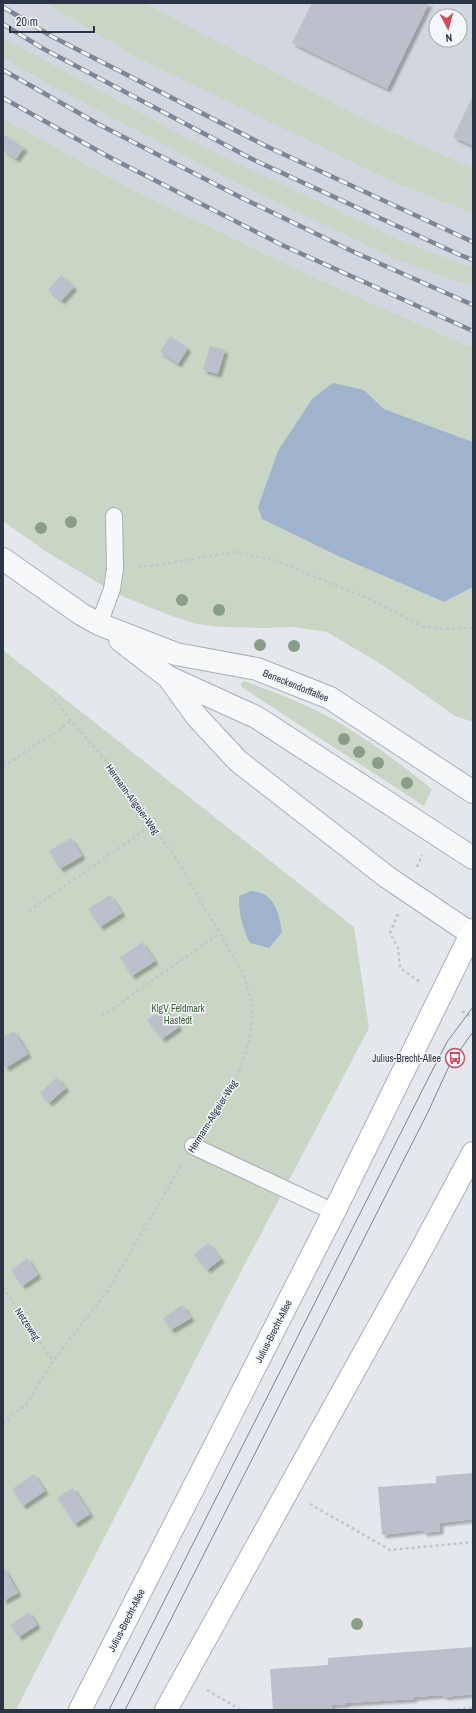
<svg xmlns="http://www.w3.org/2000/svg" width="476" height="1713" viewBox="0 0 476 1713" font-family="'Archivo Narrow',sans-serif">
  <style>
    .built { fill: #d2d6de; fill-rule: evenodd }
    .green { fill: #c9d6c5 }
    .water { fill: #9fb4cc }
    .building { fill: #bbc0ca; filter: url(#shadow) }
    .lines { fill: none; stroke-linecap: round; stroke-linejoin: round }
    .service-casing { stroke: #a9aeb7; stroke-width: 18 }
    .minor-casing { stroke: #a9aeb7; stroke-width: 24 }
    .secondary-casing { stroke: #a9aeb7; stroke-width: 24 }
    .path { stroke: #c2c5cb; stroke-width: 2.5; stroke-dasharray: 3 3; stroke-linecap: butt }
    .service { stroke: #f7f8fa; stroke-width: 16 }
    .minor { stroke: #f7f8fa; stroke-width: 22 }
    .secondary { stroke: #fff; stroke-width: 22 }
    .tram { stroke: #7d8696; stroke-width: 1 }
    .rail-casing { stroke: #7d8696; stroke-width: 4.5 }
    .rail { stroke: #f4f6f9; stroke-width: 3; stroke-dasharray: 9; stroke-linecap: butt }
    .tree { fill: #899d89 }
    .labels { text-anchor: middle; stroke-width: 3; stroke-linejoin: round; paint-order: stroke }
    .street-label { font-size: 10px; fill: #2b3445; stroke: #f4f6f9 }
    .park-label { font-size: 10px; fill: #3f6138; stroke: #f4f6f9 }
    .poi-label { font-size: 10px; fill: #2b3445; stroke: #f4f6f9; text-anchor: end }
  </style>
  <defs>
    <filter id="shadow"><feDropShadow dx="3.5" dy="3.5" stdDeviation="1" flood-color="#0004"/></filter>
  </defs>
  <rect width="100%" height="100%" fill="#e4e7ec"/>
  <path class="built" d="M3,3H46L133,56L395,183L473,214V348L320,280L131,189L3,118Z
    M145,3H473V168L368,121ZM436,16H460V40H436Z"/>
  <path class="green" d="M46,3H145L368,121L473,168V214L395,183L133,56Z
    M3,38L201,146L406,243L473,268V287L396,259L241,185L54,87L3,57Z
    M3,118L131,189L320,280L473,348V442L384,409L364,390L262,519L340,557L444,602L473,587V722L455,716L384,666L327,632L293,627L261,628L222,627L197,624L172,616L117,594L45,551L3,521Z
    M3,650L354,927L369,1028L224,1304L16,1710H3Z
    M245,681C278,694 312,706 343,725C374,744 403,766 432,789L424,806L243,688L241,686V683Z"/>
  <path class="water" d="M333,383L364,390L384,409L473,442V587L444,602L340,557L262,519L258,507L278,451L312,399Z
    M251,891C274,892 279,912 282,932L269,948L250,943C242,927 239,914 239,896Z"/>
  <path class="building" d="M312,3H429L387,89L292,43Z
    M473,96V146L453,137Z
    M3,134L24,148L16,159L3,150Z
    M61,275L74,287L61,301L48,290Z
    M170,336L188,348L178,364L160,352Z
    M210,346L225,350L218,374L203,370Z
    M71,838L82,856L60,869L49,851Z
    M110,895L122,913L100,927L88,909Z
    M142,942L155,961L132,976L120,958Z
    M164,1008L179,1027L162,1039L147,1020Z
    M14,1031L28,1054L6,1068L3,1064V1037Z
    M57,1077L66,1088L49,1103L40,1093Z
    M208,1243L221,1259L207,1270L194,1255Z
    M27,1258L38,1275L22,1286L11,1270Z
    M182,1305L191,1318L171,1330L163,1318Z
    M473,1473V1519L440,1523V1531L423,1533V1530L382,1535L378,1487L436,1483V1476Z
    M34,1474L45,1491L23,1506L12,1489Z
    M73,1488L90,1514L75,1524L57,1498Z
    M4,1568L18,1593L3,1601V1569Z
    M29,1612L37,1625L19,1637L10,1625Z
    M473,1647V1694L444,1697L443,1695L414,1697V1699L346,1703V1704L332,1705V1710H273L270,1669L328,1665V1658Z"/>
  <g class="lines">
    <defs>
      <path id="service" d="M99,624L112,589L115,569L114,516
        M193,1146L334,1212"/>
      <path id="minor" d="M3,559L81,614L99,624L176,654L257,669L330,698L473,792
        M120,640L168,677L256,717L473,858
        M169,678L197,717L238,761L387,877L473,935"/>
      <path id="secondary" d="M80,1710L334,1212L473,930
        M166,1710L420,1252L473,1153"/>
    </defs>
    <use href="#service" class="service-casing"/>
    <use href="#minor" class="minor-casing"/>
    <use href="#secondary" class="secondary-casing"/>
    <path class="path" d="M138,567L157,565L235,552L272,559L369,599L422,626L447,629L473,628
      M51,694L71,721L107,762L177,860L244,975L253,1008L249,1043L235,1081L205,1128
      M3,767L71,721
      M417,867L422,855
      M29,911L152,825
      M398,914L390,933L398,948L400,968L420,982
      M462,1011L473,1018
      M102,1016L220,933
      M3,1287L53,1361
      M3,1424L27,1403L53,1361L108,1290L181,1166
      M310,1504L390,1550L473,1542
      M207,1690L241,1710
      M451,1710L473,1708"/>
    <use href="#service" class="service"/>
    <use href="#minor" class="minor"/>
    <use href="#secondary" class="secondary"/>
    <path class="tram" d="M109,1710L431,1073L447,1042L473,1007
      M125,1710L428,1112L450,1064L473,1032"/>
    <defs>
      <path id="rail" d="M3,7L51,36L266,146L473,242
        M3,24L42,48L252,159L460,255L473,260
        M3,70L100,125L240,197L356,253L473,305
        M3,98L111,158L282,245L473,331"/>
    </defs>
    <use href="#rail" class="rail-casing"/>
    <use href="#rail" class="rail"/>
  </g>
  <g class="tree">
    <circle cx="71" cy="522" r="6"/>
    <circle cx="41" cy="528" r="6"/>
    <circle cx="182" cy="600" r="6"/>
    <circle cx="219" cy="610" r="6"/>
    <circle cx="260" cy="645" r="6"/>
    <circle cx="294" cy="646" r="6"/>
    <circle cx="344" cy="739" r="6"/>
    <circle cx="359" cy="752" r="6"/>
    <circle cx="378" cy="763" r="6"/>
    <circle cx="407" cy="783" r="6"/>
    <circle cx="357" cy="1624" r="6"/>
  </g>
  <defs>
    <symbol id="bus-ring" viewBox="-11 -11 22 22"><circle r="9.5" fill="#f4f6f9" stroke="#d1495b" stroke-width="1.5"/><path d="M-5-6H5V4H4V6H2V4H-2V6H-4V4H-5ZM-3.5-4V0h7V-4ZM-3.5 1.2v1.5H-2V1.2ZM2 1.2v1.5H3.5V1.2Z" fill="#d1495b"/></symbol>
  </defs>
  <g fill-rule="evenodd">
    <use href="#bus-ring" x="444" y="1047" width="22" height="22"/>
  </g>
  <g class="labels">
    <g class="street-label">
      <text transform="translate(296 685) rotate(22)" y="4">Beneckendorffallee</text>
      <text transform="translate(133 799) rotate(54)" y="4">Hermann-Allgeier-Weg</text>
      <text transform="translate(212 1116) rotate(-58)" y="4">Hermann-Allgeier-Weg</text>
      <text transform="translate(28 1324) rotate(56)" y="4">Netzeweg</text>
      <text transform="translate(273 1331) rotate(-63)" y="4">Julius-Brecht-Allee</text>
      <text transform="translate(126 1620) rotate(-63)" y="4">Julius-Brecht-Allee</text>
    </g>
    <g class="park-label">
      <text x="178" y="1012">KlgV Feldmark<tspan x="178" dy="12">Hastedt</tspan></text>
    </g>
    <g class="poi-label">
      <text x="441" y="1062">Julius-Brecht-Allee</text>
    </g>
  </g>
  <rect width="476" height="1713" fill="none" stroke="#2b3445" stroke-width="8"/>
  <g transform="translate(448 28) rotate(174)"><circle r="19" fill="#f4f6f9" stroke="#a4a8b1"/>
  <path d="M0-3L7 15L0 10L-7 15Z" fill="#d1495b"/>
  <text y="-6" font-size="11" font-weight="bold" text-anchor="middle" fill="#2b3445">N</text>
  </g>
  <path d="M10 26v6h84v-6" fill="none" stroke="#2b3445" stroke-width="2"/>
  <text x="16" y="26" font-size="12" fill="#2b3445" stroke="#f4f6f9" stroke-width="3" paint-order="stroke">20 m</text>
</svg>
